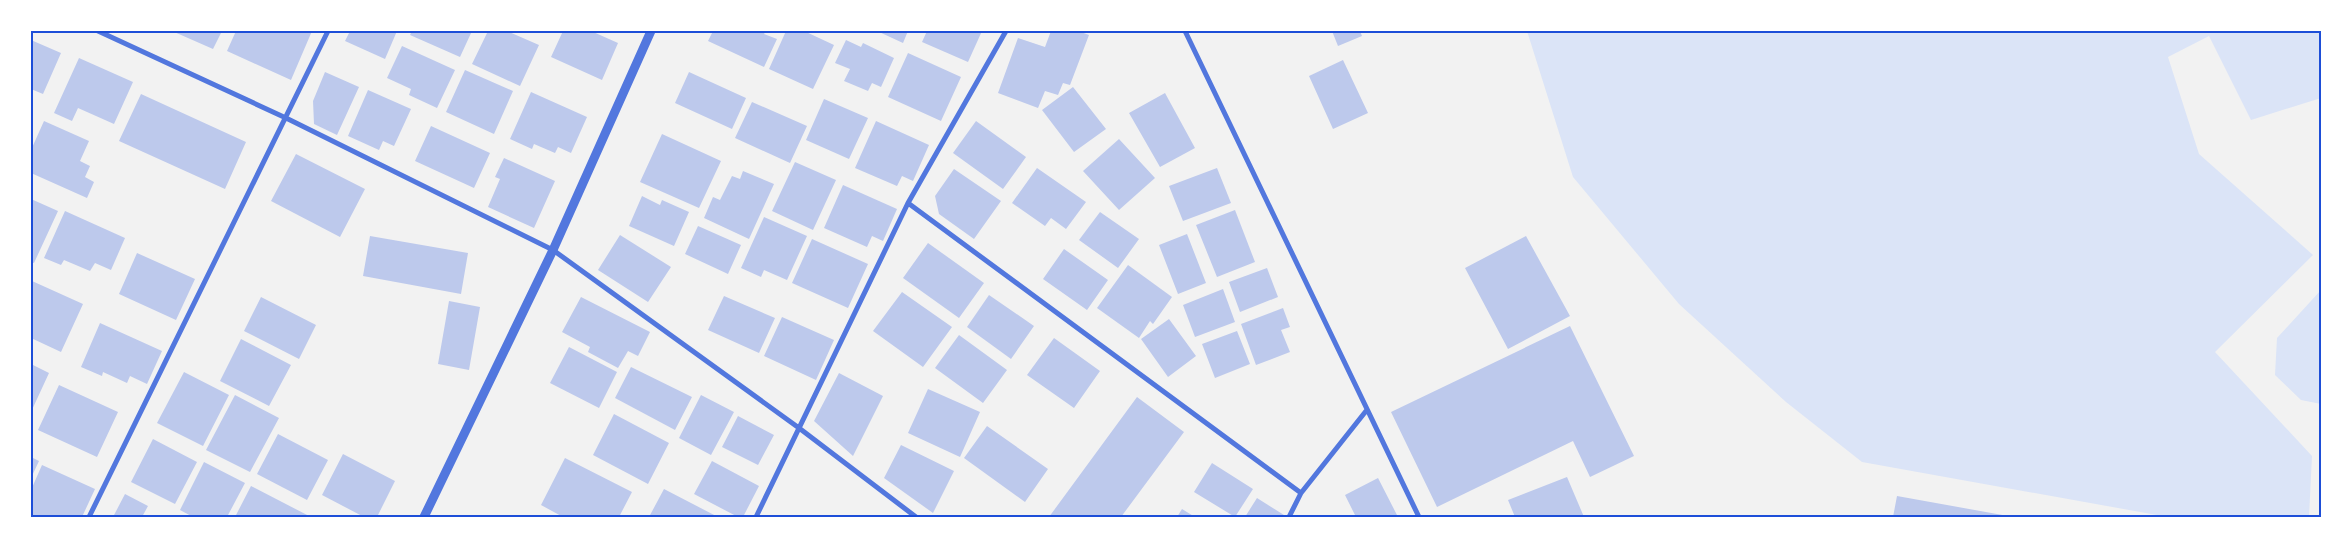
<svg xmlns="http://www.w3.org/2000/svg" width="2352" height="548" viewBox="0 0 2352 548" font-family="Ubuntu,sans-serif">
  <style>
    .green { fill: #dbe4f7 }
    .building { fill: #bdc9ec }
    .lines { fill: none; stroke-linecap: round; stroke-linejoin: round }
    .minor { stroke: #5277de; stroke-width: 5 }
    .tertiary { stroke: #5277de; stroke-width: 9 }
    .neatline { fill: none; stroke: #1d4ed8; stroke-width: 2 }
  </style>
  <rect width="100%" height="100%" fill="#f2f2f2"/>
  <path class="green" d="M1527,31H2321V98L2251,120L2209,36L2168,57L2199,154L2313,255L2215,352L2312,456L2309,517H2168L1862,462L1786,402L1679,304L1573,177Z
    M2321,290V404L2301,400L2275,375L2277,338Z"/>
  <path class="building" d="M172,31H222L213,49Z
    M236,31H312L291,80L227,51Z
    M350,31H397L385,59L345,41Z
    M412,31H472L460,57L410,35Z
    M488,31H507L539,45L520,86L472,64Z
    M563,31H591L618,43L602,80L551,57Z
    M713,31H766L764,34L777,39L764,67L708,41Z
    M786,31H804L834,45L813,89L769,69Z
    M877,31H908L903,43Z
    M927,31H982L968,62L922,42Z
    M1051,31H1078L1089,35L1070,85L1063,83L1058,95L1045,91L1038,108L998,93L1018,38L1045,47Z
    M1332,31H1360L1362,36L1338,46Z
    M31,40L61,53L43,94L31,89Z
    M846,40L861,47L863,43L894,58L881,87L872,83L868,91L844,81L850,69L835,63Z
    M402,46L455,70L437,108L409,95L411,89L387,78Z
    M908,53L961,77L941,121L888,97Z
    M79,58L133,82L114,124L78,108L72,121L54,113Z
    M1343,60L1368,113L1333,129L1309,76Z
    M465,70L513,91L494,134L446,112Z
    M325,72L359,87L337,135L314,124L313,101Z
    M689,72L746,98L732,129L675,103Z
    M1073,87L1106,129L1074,152L1042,110Z
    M368,90L411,109L394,146L383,141L379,150L348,136Z
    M531,92L587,117L571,153L558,147L555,153L534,144L532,149L510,139Z
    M1165,93L1195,148L1160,167L1129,113Z
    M141,94L246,142L225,189L119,141Z
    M824,99L868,118L849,159L806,140Z
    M752,102L807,126L790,163L735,138Z
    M44,121L89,141L80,161L90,166L85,177L94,182L87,198L31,173V150Z
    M876,121L929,145L913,181L902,176L897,186L855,168Z
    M976,121L1026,157L1003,189L953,153Z
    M431,126L490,153L474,188L415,161Z
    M662,134L721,161L699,208L640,182Z
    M1119,139L1155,178L1119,210L1083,171Z
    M296,154L365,189L340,237L271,201Z
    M504,158L555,181L534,228L488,207L500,179L495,177Z
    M795,162L836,180L813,230L772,211Z
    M1037,168L1086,202L1066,229L1051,218L1045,226L1012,203Z
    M1217,168L1231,203L1183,221L1169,186Z
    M954,169L1001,201L974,239L939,214L935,196Z
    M743,171L774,184L749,239L704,218L713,197L720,200L732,176L740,179Z
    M843,185L897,209L883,241L872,236L867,247L824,228Z
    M642,196L660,205L662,200L689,212L674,246L629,226Z
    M31,199L58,211L34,263L31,262Z
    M1235,210L1255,262L1217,277L1196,225Z
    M65,211L125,238L111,270L95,263L90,271L64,260L61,265L44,258Z
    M1100,212L1139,239L1118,268L1079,240Z
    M764,217L807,236L787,280L764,270L761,277L741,268Z
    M698,226L741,245L728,274L685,254Z
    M1187,234L1206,283L1178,294L1159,245Z
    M620,235L671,267L648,302L598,270Z
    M370,236L468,253L461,294L363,276Z
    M1526,236L1570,316L1508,349L1465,268Z
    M812,239L868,264L848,308L792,283Z
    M928,243L984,283L959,318L903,278Z
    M1064,249L1108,280L1087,310L1043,279Z
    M137,253L195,279L176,320L119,294Z
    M1128,265L1172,297L1153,324L1150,321L1139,338L1097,308Z
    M1267,268L1278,297L1240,312L1229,282Z
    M32,281L83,304L61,352L31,338Z
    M1223,289L1235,322L1195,337L1183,305Z
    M902,292L952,327L923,367L873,331Z
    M989,295L1034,326L1011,359L967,327Z
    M724,296L775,318L759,353L708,330Z
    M261,297L316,325L299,359L244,331Z
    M581,297L650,332L638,356L628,351L618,368L588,352L590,347L562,332Z
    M449,301L480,307L469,370L438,364Z
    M1283,308L1290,327L1281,330L1290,352L1256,365L1241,324Z
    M782,317L834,340L816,380L764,356Z
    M1169,319L1196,356L1168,377L1141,339Z
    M100,323L162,351L147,384L130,376L127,383L103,372L102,376L81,367Z
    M1570,326L1634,456L1590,477L1573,441L1437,507L1391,412Z
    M1237,331L1250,364L1215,378L1202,344Z
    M959,335L1007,370L983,403L935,368Z
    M1054,338L1100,371L1074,408L1027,375Z
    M241,339L291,365L269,406L220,381Z
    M569,347L617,372L599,408L550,383Z
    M31,364L49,373L31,412Z
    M631,367L692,397L675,430L615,398Z
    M184,372L229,395L203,446L157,423Z
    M839,373L883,396L853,456L814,421Z
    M59,385L118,412L97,457L38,430Z
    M928,389L980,412L960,457L908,433Z
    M235,395L279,418L250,472L206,450Z
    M701,395L734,412L711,455L679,438Z
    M1137,397L1184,432L1121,517H1049Z
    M614,414L669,443L648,484L593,455Z
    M738,416L774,435L758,465L722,447Z
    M987,426L1048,469L1025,502L964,458Z
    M278,434L328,460L307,500L257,474Z
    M153,439L197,462L175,504L131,482Z
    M901,445L954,471L933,513L884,478Z
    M343,454L395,481L377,517H364L322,495Z
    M31,457L39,461L31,478Z
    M565,458L632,492L619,517H563L541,505Z
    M712,461L759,486L743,517H738L694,494Z
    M204,462L245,483L227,517H193L180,510Z
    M1212,463L1253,489L1235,517L1194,492Z
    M42,465L95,489L82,517H37L31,514V490Z
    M1567,477L1584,517H1515L1508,500Z
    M1378,478L1398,517H1356L1345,495Z
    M251,486L311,517H235Z
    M664,489L718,517H649Z
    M125,494L148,506L142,517H113Z
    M1897,496L2008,516V517H1893Z
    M1257,498L1284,515L1283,517H1245Z
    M1182,509L1195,517H1177Z"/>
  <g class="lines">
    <path class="minor" d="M98,31L286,118L553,250L799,428L916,517
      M1185,31L1419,517
      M908,203L1301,493
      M89,517L328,31
      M756,517L908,203L1006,31
      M1289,517L1301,493L1366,411"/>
    <path class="tertiary" d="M424,517L553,250L651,31"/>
  </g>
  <rect width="2352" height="548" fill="none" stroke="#ffffff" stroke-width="65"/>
  <rect x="32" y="32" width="2288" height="484" class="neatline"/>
</svg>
